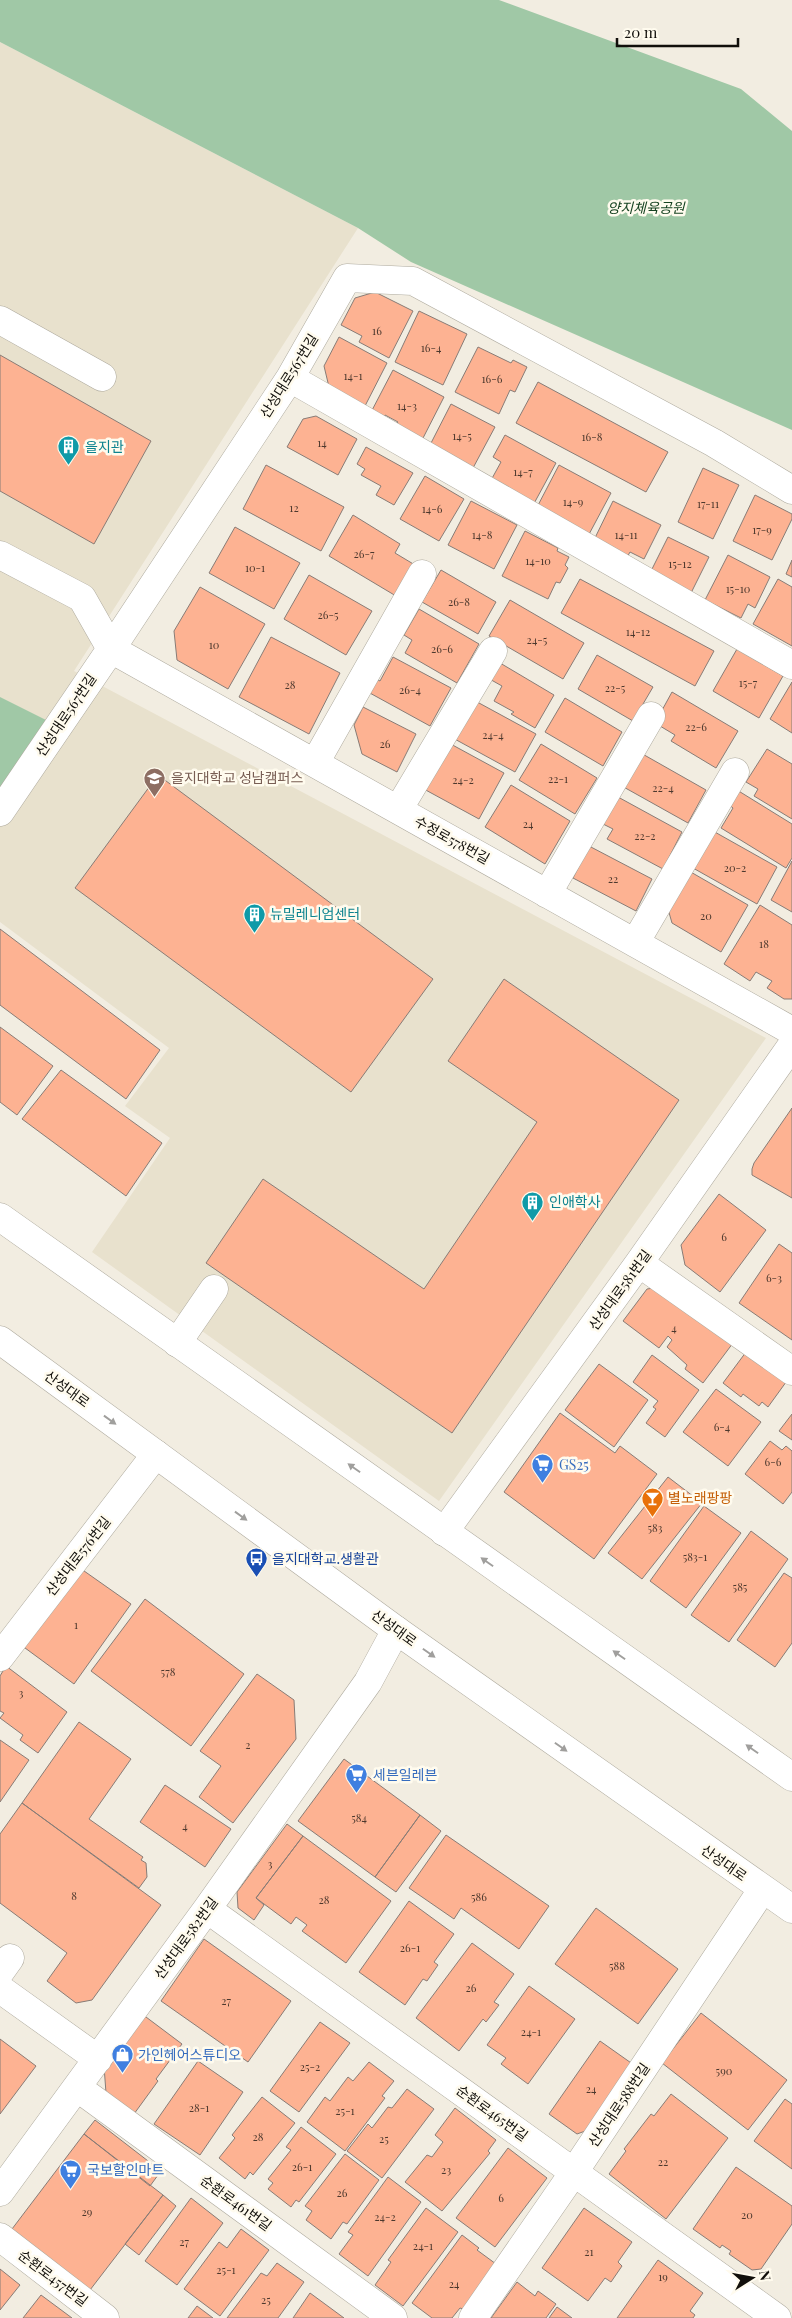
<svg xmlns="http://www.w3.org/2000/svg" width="792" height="2318" viewBox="0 0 792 2318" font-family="'Playfair Display','Noto Sans KR',serif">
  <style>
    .built { fill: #e8e1cd }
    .green { fill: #a0c8a6 }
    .building { fill: #fdb292; stroke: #887c76 }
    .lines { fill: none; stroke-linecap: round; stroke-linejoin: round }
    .minor-casing { stroke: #aeaa9e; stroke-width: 29 }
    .major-casing { stroke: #aeaa9e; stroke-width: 29 }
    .minor { stroke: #fff; stroke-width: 28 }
    .major { stroke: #fff; stroke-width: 28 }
    .oneway { fill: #a09f9d }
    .labels { text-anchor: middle; stroke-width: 5; stroke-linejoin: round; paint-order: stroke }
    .number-label { font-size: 11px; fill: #4c382d }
    .park-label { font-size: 14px; font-style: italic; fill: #164321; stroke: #fffbee }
    .street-label { font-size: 14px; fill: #110f0b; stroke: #fffbee }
    .culture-label { font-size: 14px; fill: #0d838f; stroke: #fffbee; text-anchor: start }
    .education-label { font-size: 14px; fill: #785e54; stroke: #fffbee; text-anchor: start }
    .shop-label { font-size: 14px; fill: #366cbe; stroke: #fffbee; text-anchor: start }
    .food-label { font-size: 14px; fill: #c56008; stroke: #fffbee; text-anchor: start }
    .transit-label { font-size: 14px; fill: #164399; stroke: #fffbee; text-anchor: start }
  </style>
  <rect width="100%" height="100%" fill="#f2ede1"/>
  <path class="built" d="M0,42L358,228L74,671L766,1038L439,1501L92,1252L170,1138L125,1106L169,1048L0,922Z"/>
  <path class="green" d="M0,0H499L741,89L792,131V430L411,262L358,228L0,42Z
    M0,697L50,722L0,789Z"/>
  <path class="building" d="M375,292L413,311L389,358L359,342L362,336L341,325L355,298Z
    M419,311L467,334L443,385L395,362Z
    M339,337L387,363L365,406L329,387L324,366Z
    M478,347L511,363L513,360L527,367L515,392L510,390L499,414L455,392Z
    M0,355L151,441L94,544L0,491Z
    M393,370L444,397L421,442L394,427L398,422L385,415L381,423L369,416Z
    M538,382L668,452L646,492L516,423Z
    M451,404L495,427L473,468L430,445Z
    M316,416L357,439L338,475L287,447L303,419Z
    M505,435L556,463L531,509L490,482L501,462L493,457Z
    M366,447L413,473L394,505L376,495L381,486L361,475L365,469L357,464Z
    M266,465L344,507L321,551L243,509Z
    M559,465L611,493L587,538L535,511Z
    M703,468L739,485L713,539L678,522Z
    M425,476L464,499L439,541L400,519Z
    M755,495L792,514V519L772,560L733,541Z
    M471,501L517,525L494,569L448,545Z
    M613,501L661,525L644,559L630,552L625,561L592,544Z
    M353,515L400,544L395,553L415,565L396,596L329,556Z
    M235,527L300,563L274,609L209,573Z
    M525,531L558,548L557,551L569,557L565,565L568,568L560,583L556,582L548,599L502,576Z
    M668,537L709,557L690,595L651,571Z
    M728,555L770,577L755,608L748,604L741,618L705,600Z
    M792,560V577L786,574Z
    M441,570L496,602L478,634L422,602Z
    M309,575L372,611L346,655L284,619Z
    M580,579L714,651L695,686L561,613Z
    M778,579L792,587V646L753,624Z
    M200,587L265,624L228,689L177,660L174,631Z
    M510,600L584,643L563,679L489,636Z
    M419,609L479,644L457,683L405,653L412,640L404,635Z
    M271,637L340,673L309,734L239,697Z
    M737,649L783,676L759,718L713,691Z
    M597,655L653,687L633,721L578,689Z
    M393,657L451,688L430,726L368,692L376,679L380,681Z
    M495,660L554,695L535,728L511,714L514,712L494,701L502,686L486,677Z
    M792,682V733L770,719Z
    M672,692L738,731L716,768L671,741L675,735L655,723Z
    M468,697L536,734L515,772L451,737Z
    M565,698L622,732L603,766L545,732Z
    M363,707L416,734L397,772L362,754L354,725Z
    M447,742L504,773L479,819L422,788Z
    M541,744L597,778L575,814L519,780Z
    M767,749L792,764V819L754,796L758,789L746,782Z
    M639,752L706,790L688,823L620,785Z
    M158,775L433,979L351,1092L75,888Z
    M511,785L570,821L545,864L485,827Z
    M737,790L792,824V858L786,868L721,828L733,808L728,804Z
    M618,797L682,832L663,869L607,839L613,829L603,824Z
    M713,831L777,867L757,904L693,868Z
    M589,846L652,879L636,911L573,878Z
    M792,861V912L771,900Z
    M689,871L748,905L721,952L672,923L668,909Z
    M760,905L792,925V999H784L767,988L772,981L756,972L750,981L724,964Z
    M0,929L160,1050L126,1099L0,1005Z
    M504,979L679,1100L452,1433L206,1263L263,1179L424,1289L537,1122L448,1061Z
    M0,1027L53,1066L17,1115L0,1102Z
    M61,1070L162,1143L126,1196L22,1119Z
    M792,1108V1198L752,1175V1169L754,1163Z
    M719,1194L766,1230L720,1292L685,1265L681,1245Z
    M779,1244L792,1253V1340L739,1303Z
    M661,1287L733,1343L703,1383L685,1369L687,1365L667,1347L672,1340L668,1336L659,1348L623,1321L647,1289Z
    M749,1348L789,1378L768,1407L762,1402L759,1406L743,1394L741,1397L723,1383Z
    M652,1355L699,1390L665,1437L646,1423L656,1409L653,1407L658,1401L633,1382Z
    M599,1364L648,1400L614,1447L565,1410Z
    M716,1389L761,1422L728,1466L683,1432Z
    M560,1413L615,1453L620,1446L657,1474L594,1559L504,1492Z
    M792,1414V1440L779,1431Z
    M770,1441L782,1450L786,1446L792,1451V1492L783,1504L745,1474Z
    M668,1477L702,1503L642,1579L608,1553Z
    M704,1506L741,1533L686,1608L650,1581Z
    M751,1531L788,1559L729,1642L691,1615Z
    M77,1566L131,1604L74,1684L21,1645Z
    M784,1573L792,1578V1643L775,1667L737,1640Z
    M145,1599L244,1674L191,1746L91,1671Z
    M6,1666L67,1712L38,1753L20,1740L23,1735L0,1718L4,1713L0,1711V1676Z
    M257,1674L294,1700L296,1739L233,1823L199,1797L221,1766L200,1751Z
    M79,1722L131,1759L89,1819L143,1857L141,1860L146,1863L147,1877L139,1888L22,1803Z
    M0,1740L29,1760L0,1802Z
    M344,1759L420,1815L375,1877L298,1821Z
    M165,1785L231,1829L205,1867L140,1822Z
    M22,1803L161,1905L92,2000L76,2003L47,1981L67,1953L0,1903V1834Z
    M420,1815L441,1831L396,1892L375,1877Z
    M287,1824L303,1836L256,1898L264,1905L254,1920L238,1908L237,1892Z
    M446,1835L549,1906L519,1949L461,1908L454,1919L409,1888Z
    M303,1836L391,1901L346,1963L302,1931L307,1925L296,1917L291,1924L256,1898Z
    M409,1901L454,1934L434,1962L438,1965L427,1981L423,1979L405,2005L359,1972Z
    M596,1908L678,1969L638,2024L555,1964Z
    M204,1939L291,2001L248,2062L161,2001Z
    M472,1943L514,1974L494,2002L499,2005L486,2022L483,2019L459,2051L416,2018Z
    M529,1986L575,2019L528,2084L501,2064L506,2058L487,2045Z
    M701,2013L787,2080L748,2130L662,2063Z
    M142,2014L182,2044L156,2079L158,2081L134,2114L106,2093L104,2066Z
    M320,2022L350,2043L299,2112L270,2091Z
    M0,2039L36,2066L0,2114Z
    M600,2041L634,2065L588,2130L577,2134L549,2114Z
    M198,2061L243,2092L200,2155L154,2124Z
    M369,2062L394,2081L382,2096L385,2098L345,2151L307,2122L325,2097L330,2101L348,2077L353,2081Z
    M407,2089L434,2109L382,2178L347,2151L368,2124L372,2128L388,2107L392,2108Z
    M671,2094L728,2138L666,2219L609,2174L626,2151L624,2149L651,2114L654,2116Z
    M262,2097L295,2123L253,2175L250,2172L245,2179L219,2158L235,2138L232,2135Z
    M785,2099L792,2104V2169L754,2141Z
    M455,2108L496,2140L488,2151L490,2153L442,2211L405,2182L427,2155L432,2157L443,2142L435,2135Z
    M95,2120L161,2171L150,2186L84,2134Z
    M301,2127L336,2154L299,2202L296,2200L291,2207L268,2189L273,2183L268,2179L291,2150L286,2147Z
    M84,2134L163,2195L90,2290L12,2229Z
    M508,2148L547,2178L495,2247L456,2218Z
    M345,2154L379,2180L347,2224L343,2222L331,2239L306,2220L312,2211L305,2206Z
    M736,2167L792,2206V2224L761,2269L752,2270L729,2254L731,2251L722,2245L720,2248L693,2229Z
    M388,2177L421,2202L368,2276L339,2254L353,2235L348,2232Z
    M163,2195L176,2206L139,2255L125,2244Z
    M191,2198L223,2223L177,2285L145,2261Z
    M426,2208L458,2232L403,2306L375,2285L391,2262L388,2260Z
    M584,2208L632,2242L618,2262L622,2266L611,2282L605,2278L588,2301L542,2268Z
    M241,2229L269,2250L220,2316L184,2289L219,2242L227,2248Z
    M462,2235L479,2248L477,2250L496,2264L463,2309L460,2308L452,2318H432L412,2303Z
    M658,2260L703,2293L690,2311L695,2315L693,2318H617Z
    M277,2263L304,2282L278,2318H227L261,2273L267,2276Z
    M0,2269L20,2285L0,2310Z
    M517,2282L535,2296L538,2291L556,2304L546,2318H491Z
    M310,2293L344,2318H293Z
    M41,2295L72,2318H23Z
    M197,2306L213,2318H188Z
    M557,2307L572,2318H549Z"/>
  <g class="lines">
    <defs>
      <path id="minor" d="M0,320L102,377
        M290,378L792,665
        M0,555L82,598L111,649
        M111,649L792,1031
        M315,763L422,574
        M398,810L493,651
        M0,812L111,649L290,378L347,278L413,281L714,443L792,490
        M547,894L651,716
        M635,943L735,772
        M639,1263L792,1371
        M177,1343L214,1289
        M444,1532L639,1263L792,1045
        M0,1657L156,1454
        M207,1909L777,2318
        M0,1972L10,1958
        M0,1989L98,2059
        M78,2088L393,2318
        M0,2192L207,1909L368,1682L396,1630
        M0,2237L105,2318
        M473,2318L574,2172L762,1890"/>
      <path id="major" d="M0,1217L792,1777
        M0,1340L396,1630L792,1909"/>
    </defs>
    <use href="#minor" class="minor-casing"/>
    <use href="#major" class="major-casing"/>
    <use href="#minor" class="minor"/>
    <use href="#major" class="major"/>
  </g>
  <defs><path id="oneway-solid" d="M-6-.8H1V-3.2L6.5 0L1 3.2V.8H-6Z" transform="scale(1.25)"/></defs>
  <g class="oneway">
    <use href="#oneway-solid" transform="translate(110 1420) rotate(36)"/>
    <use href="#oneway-solid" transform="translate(354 1468) rotate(-145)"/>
    <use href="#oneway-solid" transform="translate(241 1516) rotate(36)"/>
    <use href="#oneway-solid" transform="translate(487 1562) rotate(-145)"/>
    <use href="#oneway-solid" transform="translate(429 1653) rotate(35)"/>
    <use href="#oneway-solid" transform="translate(619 1655) rotate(-145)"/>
    <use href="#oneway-solid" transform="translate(561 1747) rotate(35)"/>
    <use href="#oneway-solid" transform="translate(752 1749) rotate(-145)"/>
  </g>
  <defs>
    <symbol id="building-pin" viewBox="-11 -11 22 30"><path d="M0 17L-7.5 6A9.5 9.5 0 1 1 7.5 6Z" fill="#0f9aa8" stroke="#fffbee"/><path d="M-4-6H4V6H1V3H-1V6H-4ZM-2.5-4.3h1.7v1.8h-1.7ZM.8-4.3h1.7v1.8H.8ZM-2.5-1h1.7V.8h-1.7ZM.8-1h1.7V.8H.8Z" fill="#fff"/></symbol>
    <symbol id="university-pin" viewBox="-11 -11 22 30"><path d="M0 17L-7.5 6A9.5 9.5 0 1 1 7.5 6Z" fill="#8d6e63" stroke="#fffbee"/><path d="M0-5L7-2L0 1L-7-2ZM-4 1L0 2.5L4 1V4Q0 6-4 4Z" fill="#fff"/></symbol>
    <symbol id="supermarket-pin" viewBox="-11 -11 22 30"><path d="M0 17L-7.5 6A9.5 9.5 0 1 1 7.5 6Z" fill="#3f7fe0" stroke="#fffbee"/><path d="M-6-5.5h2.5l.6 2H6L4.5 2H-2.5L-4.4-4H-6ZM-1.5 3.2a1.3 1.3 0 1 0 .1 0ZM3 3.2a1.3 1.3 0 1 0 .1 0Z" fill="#fff"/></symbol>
    <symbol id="bar-pin" viewBox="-11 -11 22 30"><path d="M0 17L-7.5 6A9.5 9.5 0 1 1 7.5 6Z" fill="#e8710a" stroke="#fffbee"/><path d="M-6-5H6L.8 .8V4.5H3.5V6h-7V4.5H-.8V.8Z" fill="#fff"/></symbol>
    <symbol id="bus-pin" viewBox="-11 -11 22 30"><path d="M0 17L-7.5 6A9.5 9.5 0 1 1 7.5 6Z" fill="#1a4fb4" stroke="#fffbee"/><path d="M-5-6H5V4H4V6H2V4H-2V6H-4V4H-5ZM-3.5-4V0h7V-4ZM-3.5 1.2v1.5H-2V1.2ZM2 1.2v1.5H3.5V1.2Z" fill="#fff"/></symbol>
    <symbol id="shop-pin" viewBox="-11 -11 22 30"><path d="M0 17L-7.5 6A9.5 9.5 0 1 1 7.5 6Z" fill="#3f7fe0" stroke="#fffbee"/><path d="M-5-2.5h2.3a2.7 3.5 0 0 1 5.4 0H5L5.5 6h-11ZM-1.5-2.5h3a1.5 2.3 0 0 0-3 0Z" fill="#fff"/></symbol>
  </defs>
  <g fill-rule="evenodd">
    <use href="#building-pin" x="56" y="434" width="25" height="34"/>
    <use href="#university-pin" x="142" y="766" width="25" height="34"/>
    <use href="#building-pin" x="242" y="902" width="25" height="34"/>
    <use href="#building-pin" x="520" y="1190" width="25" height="34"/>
    <use href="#supermarket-pin" x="530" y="1452" width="25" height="34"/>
    <use href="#bar-pin" x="640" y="1486" width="25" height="34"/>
    <use href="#bus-pin" x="244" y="1546" width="25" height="34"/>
    <use href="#supermarket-pin" x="344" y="1762" width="25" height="34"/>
    <use href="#shop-pin" x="110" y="2042" width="25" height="34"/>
    <use href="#supermarket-pin" x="58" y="2158" width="25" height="34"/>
  </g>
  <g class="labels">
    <g class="number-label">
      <text x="377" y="335">16</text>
      <text x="431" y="352">16-4</text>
      <text x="353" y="380">14-1</text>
      <text x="492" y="383">16-6</text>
      <text x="407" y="410">14-3</text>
      <text x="462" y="440">14-5</text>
      <text x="592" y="441">16-8</text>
      <text x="322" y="447">14</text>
      <text x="523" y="476">14-7</text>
      <text x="573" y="506">14-9</text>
      <text x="708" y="508">17-11</text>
      <text x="294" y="512">12</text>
      <text x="432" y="513">14-6</text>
      <text x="762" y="534">17-9</text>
      <text x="482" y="539">14-8</text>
      <text x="626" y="539">14-11</text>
      <text x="364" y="558">26-7</text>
      <text x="538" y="565">14-10</text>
      <text x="680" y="568">15-12</text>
      <text x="255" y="572">10-1</text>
      <text x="738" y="593">15-10</text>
      <text x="459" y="606">26-8</text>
      <text x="328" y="619">26-5</text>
      <text x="638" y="636">14-12</text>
      <text x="537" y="644">24-5</text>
      <text x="214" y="649">10</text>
      <text x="442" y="653">26-6</text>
      <text x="748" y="687">15-7</text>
      <text x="290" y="689">28</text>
      <text x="615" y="692">22-5</text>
      <text x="410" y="694">26-4</text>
      <text x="696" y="731">22-6</text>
      <text x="493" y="739">24-4</text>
      <text x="385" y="748">26</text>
      <text x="558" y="783">22-1</text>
      <text x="463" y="784">24-2</text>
      <text x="663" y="792">22-4</text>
      <text x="528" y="828">24</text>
      <text x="645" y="840">22-2</text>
      <text x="735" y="872">20-2</text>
      <text x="613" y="883">22</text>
      <text x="706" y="920">20</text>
      <text x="764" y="948">18</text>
      <text x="724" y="1241">6</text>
      <text x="774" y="1282">6-3</text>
      <text x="674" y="1332">4</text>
      <text x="722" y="1431">6-4</text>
      <text x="773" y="1466">6-6</text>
      <text x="655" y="1532">583</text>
      <text x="695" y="1561">583-1</text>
      <text x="740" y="1591">585</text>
      <text x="76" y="1629">1</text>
      <text x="168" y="1676">578</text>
      <text x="21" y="1697">3</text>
      <text x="248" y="1749">2</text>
      <text x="359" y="1822">584</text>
      <text x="185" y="1830">4</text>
      <text x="270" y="1868">3</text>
      <text x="74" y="1900">8</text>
      <text x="479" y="1901">586</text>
      <text x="324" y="1904">28</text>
      <text x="410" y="1952">26-1</text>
      <text x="617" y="1970">588</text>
      <text x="471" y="1992">26</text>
      <text x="226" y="2005">27</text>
      <text x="531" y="2036">24-1</text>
      <text x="310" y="2071">25-2</text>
      <text x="724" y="2075">590</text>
      <text x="591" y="2093">24</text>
      <text x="199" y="2112">28-1</text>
      <text x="345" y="2115">25-1</text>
      <text x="258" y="2141">28</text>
      <text x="384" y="2143">25</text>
      <text x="663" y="2166">22</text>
      <text x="302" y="2171">26-1</text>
      <text x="446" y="2174">23</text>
      <text x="342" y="2197">26</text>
      <text x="501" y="2202">6</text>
      <text x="87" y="2216">29</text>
      <text x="747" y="2219">20</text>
      <text x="385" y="2221">24-2</text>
      <text x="184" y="2246">27</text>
      <text x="423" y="2250">24-1</text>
      <text x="589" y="2256">21</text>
      <text x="226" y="2274">25-1</text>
      <text x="663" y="2281">19</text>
      <text x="454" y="2288">24</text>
      <text x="266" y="2304">25</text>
    </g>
    <g class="park-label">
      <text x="646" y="213">양지체육공원</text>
    </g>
    <g class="street-label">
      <text transform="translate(289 376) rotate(-58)" y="5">산성대로567번길</text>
      <text transform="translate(66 715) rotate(-56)" y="5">산성대로567번길</text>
      <text transform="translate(452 840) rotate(29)" y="5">수정로578번길</text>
      <text transform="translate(620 1290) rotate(-54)" y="5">산성대로581번길</text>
      <text transform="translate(67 1389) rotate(36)" y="5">산성대로</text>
      <text transform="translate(78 1556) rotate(-52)" y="5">산성대로576번길</text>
      <text transform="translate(394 1628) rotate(36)" y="5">산성대로</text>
      <text transform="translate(724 1863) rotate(35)" y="5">산성대로</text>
      <text transform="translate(186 1938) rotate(-54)" y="5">산성대로582번길</text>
      <text transform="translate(619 2105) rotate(-56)" y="5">산성대로588번길</text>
      <text transform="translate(492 2113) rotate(36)" y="5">순환로465번길</text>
      <text transform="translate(236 2203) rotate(36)" y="5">순환로461번길</text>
      <text transform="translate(53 2278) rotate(37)" y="5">순환로457번길</text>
    </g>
    <g class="culture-label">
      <text x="85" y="452">을지관</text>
      <text x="270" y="919">뉴밀레니엄센터</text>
      <text x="549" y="1207">인애학사</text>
    </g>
    <g class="education-label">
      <text x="171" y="783">을지대학교 성남캠퍼스</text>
    </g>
    <g class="shop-label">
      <text x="559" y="1470">GS25</text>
      <text x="373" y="1780">세븐일레븐</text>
      <text x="138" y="2060">가인헤어스튜디오</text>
      <text x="87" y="2175">국보할인마트</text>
    </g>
    <g class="food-label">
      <text x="668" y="1503">별노래팡팡</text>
    </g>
    <g class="transit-label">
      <text x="272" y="1564">을지대학교.생활관</text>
    </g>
  </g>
  <g transform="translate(752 2278) rotate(79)" stroke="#fffbee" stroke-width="4" paint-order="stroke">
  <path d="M0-4L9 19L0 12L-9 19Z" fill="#110f0b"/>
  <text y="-8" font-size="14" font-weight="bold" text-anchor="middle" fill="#110f0b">N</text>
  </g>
  <path d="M617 38v8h121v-8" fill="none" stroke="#110f0b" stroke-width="2.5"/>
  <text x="624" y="38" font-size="15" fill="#110f0b" stroke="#fffbee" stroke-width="4" paint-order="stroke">20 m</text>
</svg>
